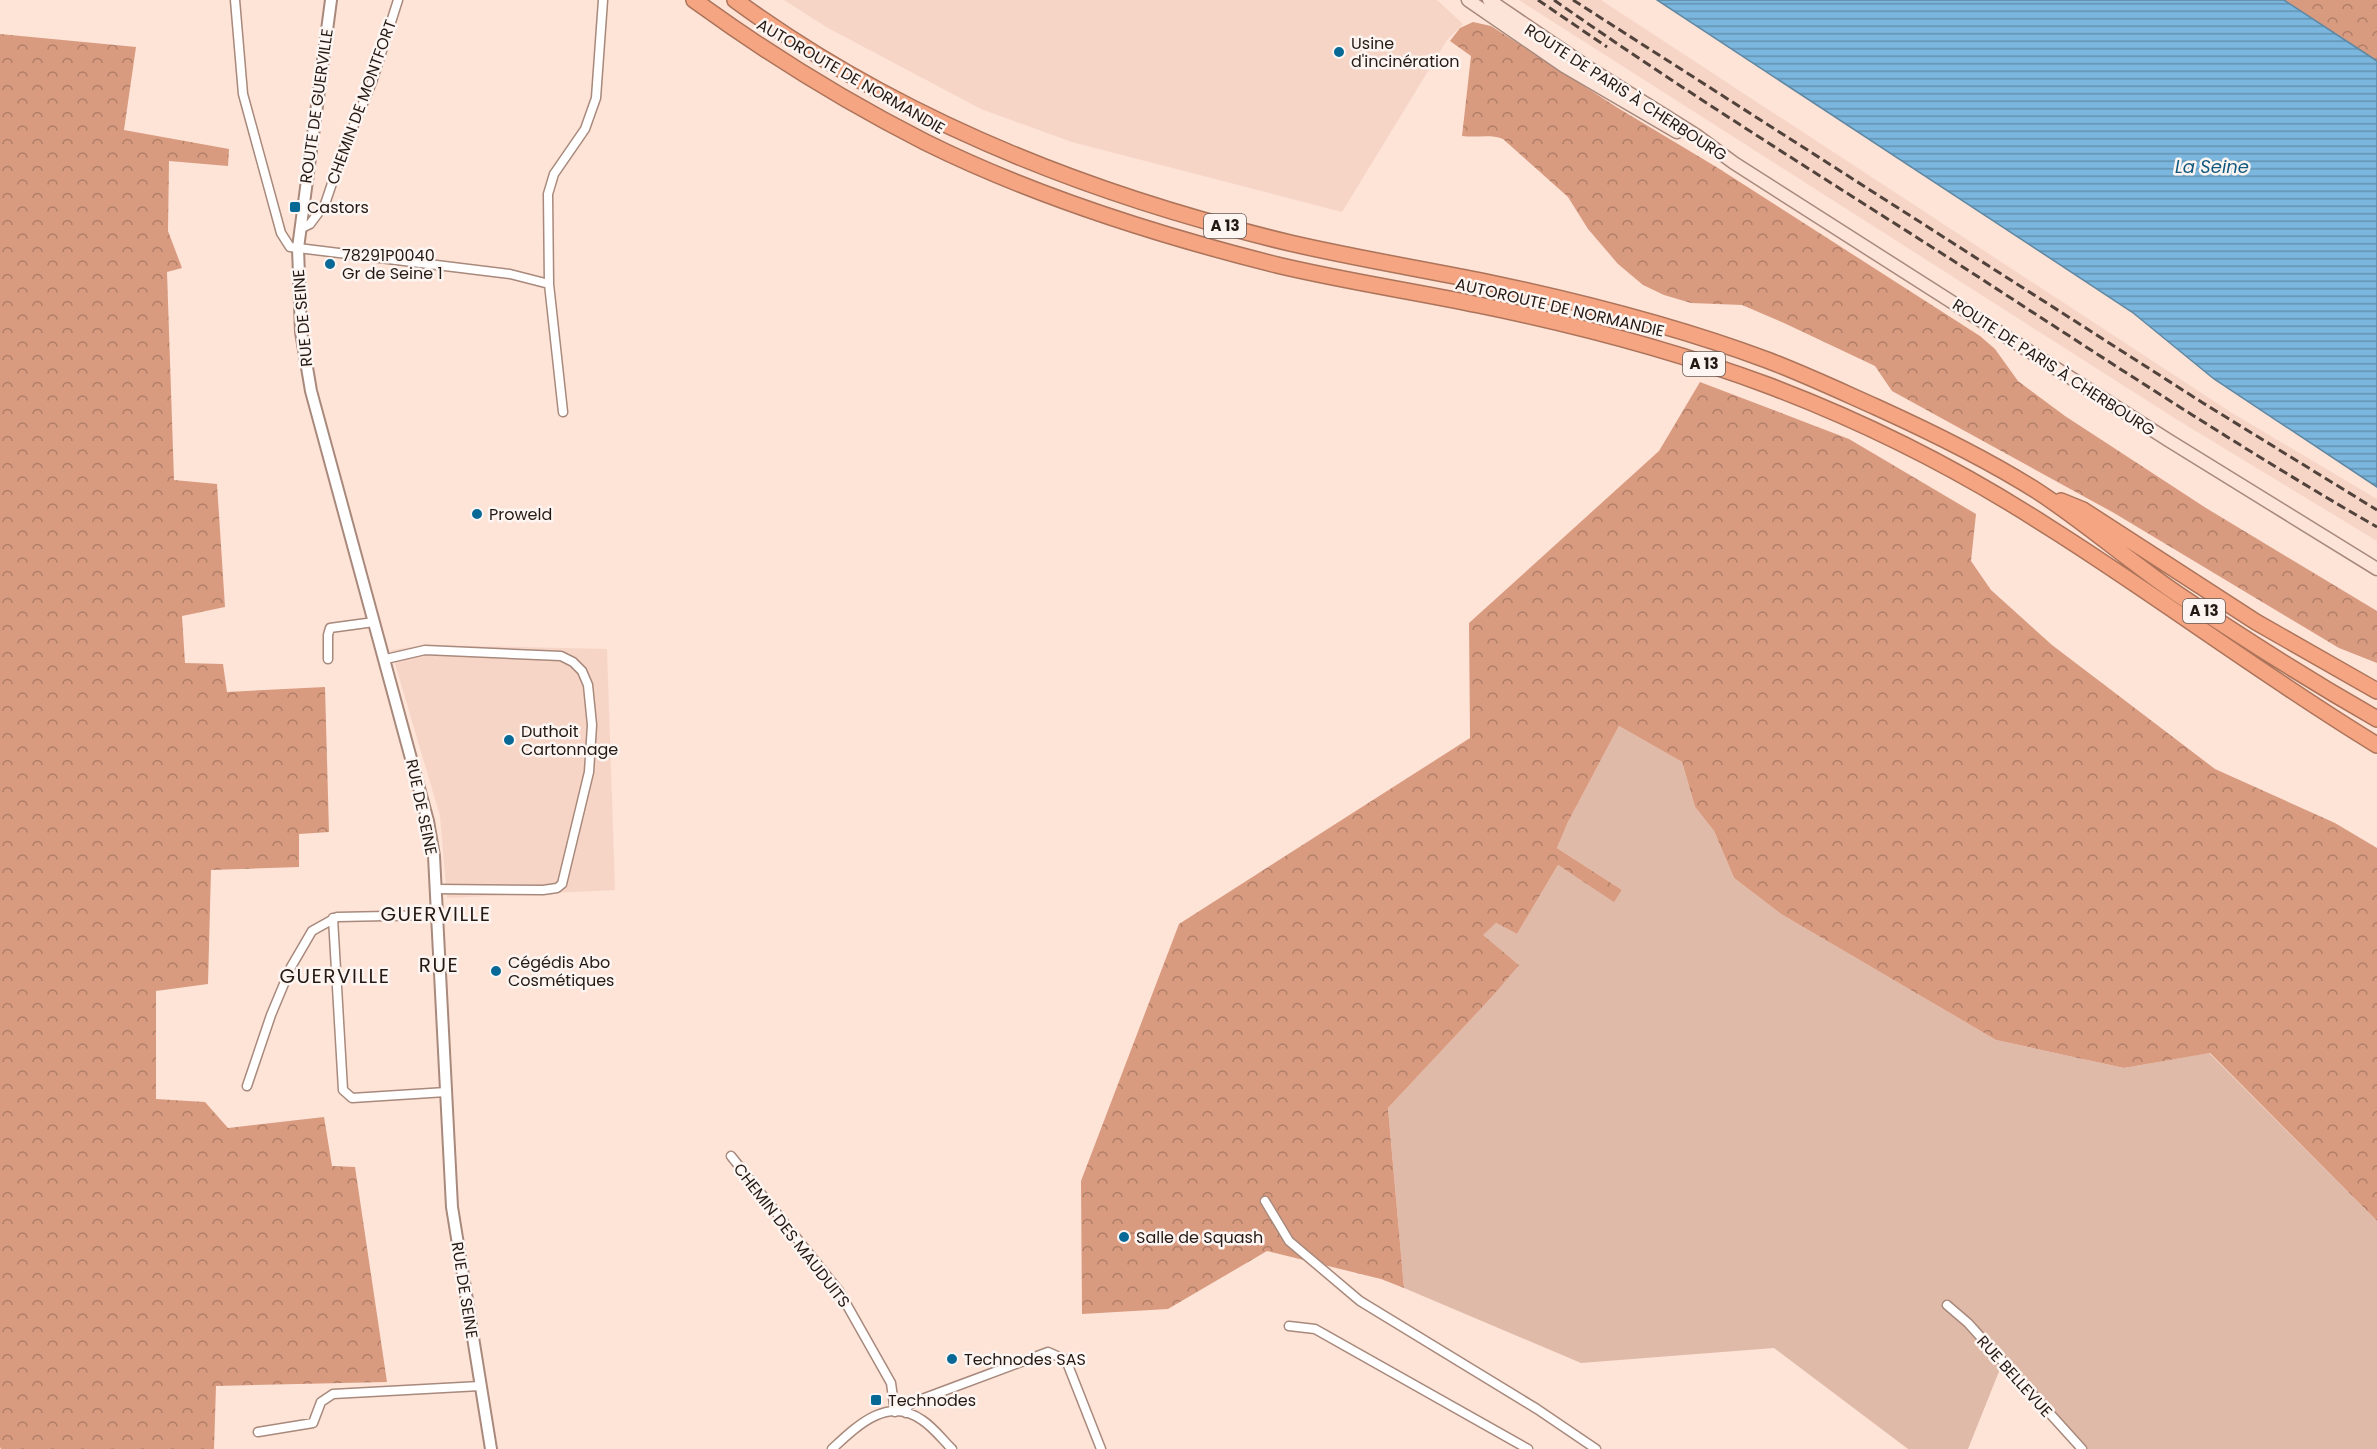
<svg xmlns="http://www.w3.org/2000/svg" width="2377" height="1449" viewBox="0 0 2377 1449" font-family="Poppins,sans-serif">
  <style>
    .built { fill: #f6d5c6 }
    .green { fill: #e0baa9 }
    .forest { fill: url(#forest-crowns) }
    .water { fill: url(#water-rules); stroke: #6087a1; stroke-width: 1.5 }
    .lines { fill: none; stroke-linecap: round; stroke-linejoin: round }
    .minor-casing { stroke: #a8897c; stroke-width: 11 }
    .tertiary-casing { stroke: #a8897c; stroke-width: 14 }
    .secondary-casing { stroke: #a8897c; stroke-width: 15 }
    .motorway-casing { stroke: #ac745b; stroke-width: 18 }
    .minor { stroke: #fff; stroke-width: 8 }
    .tertiary { stroke: #fff; stroke-width: 10 }
    .secondary { stroke: #fce4d9; stroke-width: 12 }
    .motorway { stroke: #f5a581; stroke-width: 15 }
    .rail { stroke: #51423b; stroke-width: 3; stroke-dasharray: 9 4.5; stroke-linecap: butt }
    .poi-dot { fill: #086997; stroke: #fcf5f2; stroke-width: 2 }
    .labels { text-anchor: middle; stroke-width: 5; stroke-linejoin: round; paint-order: stroke }
    .shield { fill: #fcf5f2; stroke: #665b57; stroke-width: 1.5 }
    .shield-label { font-size: 15px; font-weight: bold; fill: #251914 }
    .poi-label { font-size: 16px; fill: #251914; stroke: #fcf5f2; text-anchor: start }
    .street-label { font-size: 16px; fill: #251914; stroke: #fcf5f2 }
    .water-label { font-size: 18px; font-style: italic; fill: #12597f; stroke: #fcf5f2 }
    .quarter-label { font-size: 20px; letter-spacing: 1.5px; fill: #251914; stroke: #fcf5f2 }
  </style>
  <defs>
    <pattern id="forest-crowns" width="20" height="18" patternUnits="userSpaceOnUse" patternTransform="scale(1.5)"><rect width="20" height="18" fill="#d99b80"/><path d="M2 6a3 3 0 1 1 6 0M12 15a3 3 0 1 1 6 0" fill="none" stroke="#b07e68"/></pattern>
    <pattern id="water-rules" width="6" height="5" patternUnits="userSpaceOnUse" patternTransform="scale(1.5)"><rect width="6" height="5" fill="#7ab6dd"/><path d="M0 2.5h6" fill="none" stroke="#6493b2"/></pattern>
  </defs>
  <rect width="100%" height="100%" fill="#fee3d7"/>
  <path class="built" d="M784,0H1437L1463,24L1447,40L1342,212L1072,142L981,109L828,28Z
    M1519,0H1601L2232,413L2377,499V541L2176,419Z
    M425,645L607,649L615,890L447,898L440,816L391,650Z"/>
  <path class="green" d="M1619,726L1682,762L1695,807L1714,831L1734,878L1781,914L1996,1040L2124,1068L2209,1053L2377,1221V1449H2078L2000,1369L1968,1449H1908L1774,1348L1581,1363L1404,1288L1388,1108L1490,999L1518,964L1482,935L1496,923L1517,934L1558,865L1614,901L1622,890L1557,848L1568,822Z"/>
  <path class="forest" d="M2284,0H2377V61Z
    M1473,22L1491,26L1618,108L1718,168L1980,336L1995,349L2018,381L2065,416L2206,508L2377,611V663L2339,648L2114,513L1892,391L1875,366L1784,323L1742,305L1691,303L1664,295L1643,285L1618,264L1588,229L1568,197L1503,139C1490,134 1477,138 1462,136L1471,56L1450,41L1460,28Z
    M0,34L136,47L124,130L229,149L228,166L169,161L168,231L182,268L167,272L174,480L217,484L225,607L182,616L185,663L223,664L227,692L325,687L329,832L299,834V867L211,870L208,984L156,991V1099L205,1102L228,1128L324,1117L332,1166L355,1167L387,1382L216,1386L214,1449H1L0,1447Z
    M1700,382L1849,439L1976,514L1971,561L1991,590L2052,645L2215,769L2335,823L2377,848V1221L2210,1053L2124,1068L1996,1040L1781,914L1734,878L1714,831L1695,807L1682,762L1619,726L1568,822L1557,848L1622,890L1614,902L1558,865L1517,934L1496,923L1483,935L1519,965L1490,999L1388,1108L1404,1288L1381,1279L1267,1251L1168,1309L1082,1314L1081,1181L1179,924L1470,738L1469,623L1659,451Z"/>
  <path class="water" d="M1657,0H2284L2377,61V487L2214,379L2132,312Z"/>
  <g class="lines">
    <defs>
      <path id="minor" d="M235,0L243,94L281,233L290,247L510,274L549,284
        M300,229L310,224L325,204L343,151L372,82L398,0
        M563,412L549,284L548,194L554,174L585,129L596,98L603,0
        M328,659V635L330,628L374,622
        M386,659L425,650L561,656L573,662L582,671L588,685L592,725L589,772L562,884L557,888L543,890L435,889
        M333,918L343,1090L352,1098L446,1092
        M247,1086L271,1015L291,967L312,931L337,917L437,915
        M731,1156L839,1291L891,1383L895,1412
        M1265,1201L1289,1241L1360,1301L1537,1409L1596,1449
        M1947,1305L1968,1323L2082,1449
        M1289,1326L1315,1329L1528,1449
        M906,1413L908,1406L914,1402L1048,1352L1066,1360L1101,1449
        M258,1432L313,1423L321,1402L333,1394L480,1386
        M832,1449C856,1427 887,1395 922,1420C933,1427 942,1439 952,1449"/>
      <path id="tertiary" d="M331,0L298,248L301,332L311,391L428,821L434,856L452,1207L491,1449"/>
      <path id="secondary" d="M1468,0L1564,66L1677,132
        M1489,0L1586,66L1696,135L1734,163L2168,440L2377,569"/>
      <path id="motorway" d="M694,0C767,53 844,101 925,142C1036,197 1157,235 1277,265C1344,281 1412,291 1479,305C1577,325 1673,350 1767,385C1865,422 1962,471 2050,528C2161,598 2265,677 2377,745
        M735,0C899,120 1093,196 1290,243C1355,258 1421,269 1486,282C1581,302 1676,326 1767,360C1804,374 1840,391 1876,407C1931,432 1985,458 2037,491C2085,522 2129,561 2176,593C2241,637 2309,680 2377,719
        M2061,501L2083,510L2256,622L2377,691"/>
    </defs>
    <use href="#minor" class="minor-casing"/>
    <use href="#tertiary" class="tertiary-casing"/>
    <use href="#secondary" class="secondary-casing"/>
    <use href="#motorway" class="motorway-casing"/>
    <use href="#minor" class="minor"/>
    <use href="#tertiary" class="tertiary"/>
    <use href="#secondary" class="secondary"/>
    <use href="#motorway" class="motorway"/>
    <path class="rail" d="M1538,0L1607,47
      M1554,0C1682,90 1816,173 1949,258C2090,349 2231,443 2377,527
      M1573,0L2203,403L2377,510"/>
  </g>
  <g class="poi-dot">
    <circle cx="1339" cy="52" r="6"/>
    <rect x="289" y="201" width="12" height="12" rx="3"/>
    <circle cx="330" cy="264" r="6"/>
    <circle cx="477" cy="514" r="6"/>
    <circle cx="509" cy="740" r="6"/>
    <circle cx="496" cy="971" r="6"/>
    <circle cx="1124" cy="1237" r="6"/>
    <circle cx="952" cy="1359" r="6"/>
    <rect x="870" y="1394" width="12" height="12" rx="3"/>
  </g>
  <g class="labels">
    <g class="shield">
      <rect x="1204" y="214" width="42" height="24" rx="4.5"/>
      <rect x="1683" y="352" width="42" height="24" rx="4.5"/>
      <rect x="2183" y="599" width="42" height="24" rx="4.5"/>
    </g>
    <g class="shield-label">
      <text x="1225" y="231">A 13</text>
      <text x="1704" y="369">A 13</text>
      <text x="2204" y="616">A 13</text>
    </g>
    <g class="poi-label">
      <text x="1351" y="49">Usine<tspan x="1351" dy="18">d'incinération</tspan></text>
      <text x="307" y="213">Castors</text>
      <text x="342" y="261">78291P0040<tspan x="342" dy="18">Gr de Seine 1</tspan></text>
      <text x="489" y="520">Proweld</text>
      <text x="521" y="737">Duthoit<tspan x="521" dy="18">Cartonnage</tspan></text>
      <text x="508" y="968">Cégédis Abo<tspan x="508" dy="18">Cosmétiques</tspan></text>
      <text x="1136" y="1243">Salle de Squash</text>
      <text x="964" y="1365">Technodes SAS</text>
      <text x="888" y="1406">Technodes</text>
    </g>
    <g class="street-label">
      <text transform="translate(851 76) rotate(30)" y="6">AUTOROUTE DE NORMANDIE</text>
      <text transform="translate(1626 92) rotate(33)" y="6">ROUTE DE PARIS À CHERBOURG</text>
      <text transform="translate(361 102) rotate(-70)" y="6">CHEMIN DE MONTFORT</text>
      <text transform="translate(316 106) rotate(-82)" y="6">ROUTE DE GUERVILLE</text>
      <text transform="translate(1560 307) rotate(13)" y="6">AUTOROUTE DE NORMANDIE</text>
      <text transform="translate(302 318) rotate(-95)" y="6">RUE DE SEINE</text>
      <text transform="translate(2054 367) rotate(33)" y="6">ROUTE DE PARIS À CHERBOURG</text>
      <text transform="translate(422 807) rotate(78)" y="6">RUE DE SEINE</text>
      <text transform="translate(792 1235) rotate(52)" y="6">CHEMIN DES MAUDUITS</text>
      <text transform="translate(465 1290) rotate(81)" y="6">RUE DE SEINE</text>
      <text transform="translate(2015 1376) rotate(48)" y="6">RUE BELLEVUE</text>
    </g>
    <g class="water-label">
      <text x="2212" y="173">La Seine</text>
    </g>
    <g class="quarter-label">
      <text x="436" y="921">GUERVILLE</text>
      <text x="439" y="972">RUE</text>
      <text x="335" y="983">GUERVILLE</text>
    </g>
  </g>
</svg>
